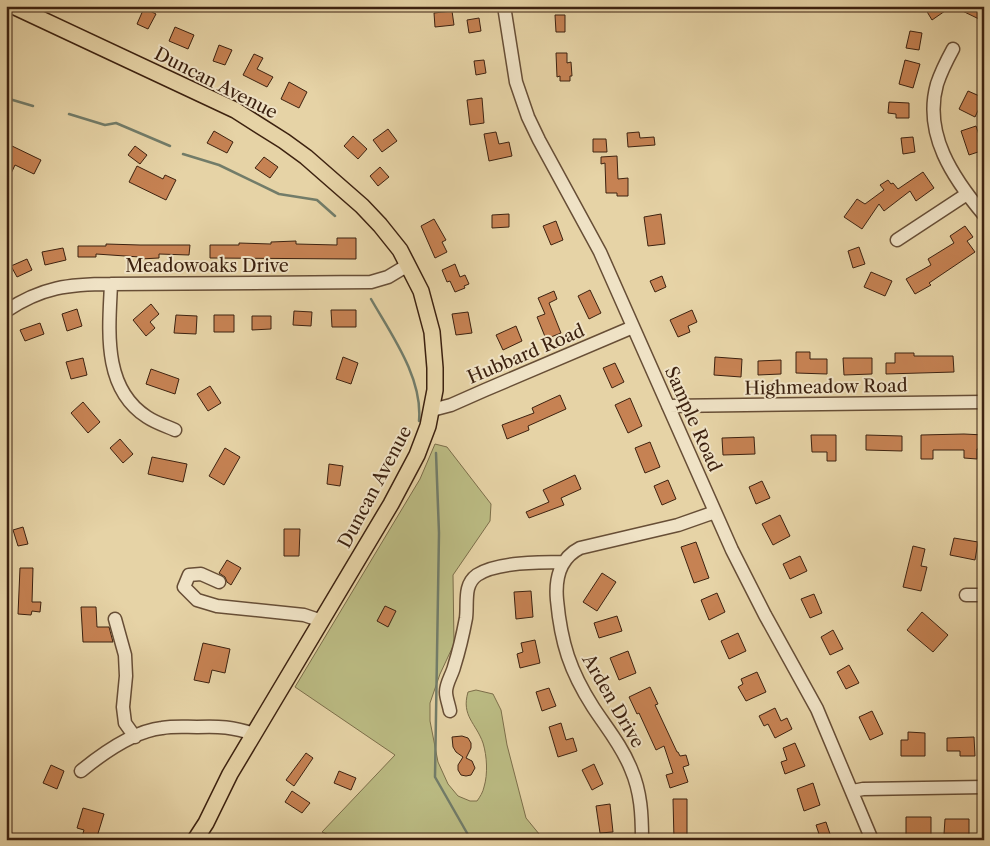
<svg xmlns="http://www.w3.org/2000/svg" width="990" height="846" viewBox="0 0 990 846" font-family="'Libre Caslon Text',serif">
  <style>
    .green { fill: #bbbb83; stroke: #7c6e4a }
    .lines { fill: none; stroke-linecap: round; stroke-linejoin: round }
    .stream { stroke: #727c69; stroke-width: 2.5 }
    .building { fill: #c68253; stroke: #3d2210 }
    .minor-casing { stroke: #674e36; stroke-width: 15 }
    .major-casing { stroke: #3d2210; stroke-width: 18 }
    .minor { stroke: #efe2c5; stroke-width: 12 }
    .major { stroke: #e6d3a6; stroke-width: 15 }
    .labels { text-anchor: middle; stroke-width: 4; stroke-linejoin: round; paint-order: stroke }
    .street-label { font-size: 18px; fill: #3d2210; stroke: #efe2c5 }
  </style>
  <rect width="100%" height="100%" fill="#e6d3a6"/>
  <filter id="stains"><feTurbulence type="fractalNoise" baseFrequency=".004" numOctaves="4"/><feColorMatrix values="0 0 0 0 .2 0 0 0 0 .09 0 0 0 0 .02 0 0 0 .5 -.17"/></filter>
  <radialGradient id="worn" r=".72"><stop offset=".6" stop-color="#630" stop-opacity="0"/><stop offset="1" stop-color="#630" stop-opacity=".3"/></radialGradient>
  <path class="green" d="M435,444L447,447L491,504L490,521L453,575L454,644L440,674L430,703V721L438,762L448,784L458,796L470,801H477C480,797 483,792 484,787C488,774 487,756 483,743C476,723 461,716 468,692L476,690L493,694L501,710L507,745L526,818L544,840H340L322,832L395,755L295,687L420,479Z"/>
  <g class="lines">
    <path class="stream" d="M6,98L33,106
      M69,114L105,125L116,123L170,146
      M183,154L219,165L279,194L317,200L335,216
      M371,299C391,334 423,378 419,421
      M436,453L439,533L435,777L471,840"/>
  </g>
  <path class="building" d="M931,6H942L945,11L932,20L926,10Z
    M952,6H984V9L979,19Z
    M144,8L156,14L148,29L137,24Z
    M452,11L454,25L435,27L434,13Z
    M555,15H565V32H556Z
    M479,18L481,31L469,33L467,20Z
    M175,27L194,35L188,49L169,41Z
    M910,31L922,33L919,50L906,48Z
    M219,45L232,50L225,65L213,61Z
    M556,53H567V63L571,62L572,76H570V81H560V76L557,77Z
    M254,54L263,58L257,69L273,77L267,87L243,75Z
    M484,60L486,73L476,75L474,61Z
    M905,60L920,64L913,88L899,84Z
    M289,82L307,92L299,108L281,99Z
    M968,91L984,98L975,117L959,109Z
    M482,98L484,123L470,125L467,100Z
    M889,102L909,103V118H896V114L888,113Z
    M976,126L984,150L969,155L961,131Z
    M388,129L397,141L382,152L373,140Z
    M214,131L233,142L227,153L207,143Z
    M496,132L499,144L509,142L512,156L489,161L484,134Z
    M639,132L640,138L654,137L655,145L628,147L627,133Z
    M353,136L367,149L358,159L344,146Z
    M913,137L915,152L903,154L901,138Z
    M593,139H606L607,152H593Z
    M12,146L41,160L34,174L15,165L6,184V159Z
    M135,146L147,155L140,164L128,155Z
    M617,156L618,179L628,178V196H617V193H606L605,163L601,164V157Z
    M264,157L278,167L270,178L255,168Z
    M137,166L163,179L165,175L176,180L166,200L129,182Z
    M380,167L389,177L378,186L370,176Z
    M923,172L934,188L916,201L910,191L884,211L879,204L862,229L844,217L857,199L865,204L884,190L880,185L888,180L891,184L893,183L898,189Z
    M509,214V227L492,228V215Z
    M661,214L665,244L648,246L644,217Z
    M434,219L446,240L442,242L447,252L435,258L421,226Z
    M556,221L563,240L551,245L543,226Z
    M965,226L973,237L967,241L975,252L929,283L931,285L915,294L906,279L931,265L928,259L954,243L950,236Z
    M337,238H356V259L210,258V245H239V243L271,244V242L296,241V244L337,245Z
    M106,244L140,245H190L189,255L159,254V258L140,259V257L96,254V257H78V246H106Z
    M859,247L865,264L853,268L848,251Z
    M63,248L66,260L45,265L42,252Z
    M27,259L32,270L17,277L11,266Z
    M455,264L460,277L465,275L469,284L464,286L465,288L455,292L450,281L447,282L442,270Z
    M871,272L892,281L885,296L864,287Z
    M662,276L666,287L655,292L650,281Z
    M590,290L601,313L589,319L578,296Z
    M554,291L557,299L549,303L561,333L546,339L537,317L545,314L538,298Z
    M151,304L159,314L150,322L155,328L146,336L133,320Z
    M77,309L82,326L67,331L62,314Z
    M331,310H356V327H332Z
    M692,310L697,322L688,326L690,332L678,337L670,320Z
    M294,311L312,312L311,326L293,325Z
    M468,312L472,333L456,335L452,314Z
    M176,315L197,316L196,334L174,333Z
    M214,315H234V332H214Z
    M252,316H271V329L252,330Z
    M40,323L44,334L25,341L20,330Z
    M516,326L522,341L503,350L496,335Z
    M796,352H810V359H827V374L796,373Z
    M895,353H914V356H953L954,372L886,374V363H895Z
    M343,357L358,363L351,384L336,379Z
    M715,357L742,359L741,377L714,375Z
    M83,358L87,375L71,379L66,362Z
    M843,358H872V374L844,375Z
    M781,360V374L758,375V361Z
    M615,363L624,382L612,388L603,368Z
    M151,369L179,379L175,394L146,384Z
    M210,386L221,403L208,411L197,394Z
    M560,395L566,409L528,426L529,430L507,439L502,425L534,413L532,408Z
    M630,398L642,426L628,433L615,405Z
    M83,402L100,422L88,433L71,413Z
    M964,434L984,435V449H977V459L964,458V450H933V459H921V435Z
    M811,435H836V461H827V452H812Z
    M866,435L902,436V451L866,450Z
    M754,437L755,454L723,455L722,438Z
    M120,439L133,454L123,463L110,448Z
    M650,442L660,467L645,473L635,448Z
    M225,448L240,457L224,485L209,476Z
    M152,457L187,464L183,482L148,474Z
    M329,464L343,466L340,486L327,484Z
    M575,475L581,489L561,498L564,505L529,518L526,512L549,502L543,490Z
    M668,480L676,499L662,505L654,486Z
    M762,481L770,498L756,504L749,487Z
    M780,515L790,536L773,545L762,524Z
    M23,527L28,544L18,546L13,530Z
    M284,529H300L299,556H284Z
    M954,538L978,542L975,560L950,555Z
    M696,542L709,578L694,583L681,547Z
    M913,546L925,549L921,566L927,567L921,591L903,587Z
    M800,556L807,571L790,579L783,564Z
    M227,560L241,568L231,585L227,582L225,577L219,573Z
    M20,568H33L32,602H41L40,612L32,611L31,615L18,614Z
    M602,573L616,582L597,611L583,602Z
    M531,591L533,617L516,619L514,592Z
    M717,593L725,612L709,620L701,600Z
    M814,594L822,613L810,618L801,599Z
    M385,606L396,611L388,627L377,621Z
    M81,607H96L97,627H109L113,642H83Z
    M922,612L948,635L933,652L907,630Z
    M617,616L622,631L599,638L594,623Z
    M833,630L843,649L830,655L821,637Z
    M738,633L746,651L729,659L721,641Z
    M535,640L540,663L520,668L517,654L523,652L521,643Z
    M203,643L230,649L225,673L212,670L209,683L194,680Z
    M628,651L636,673L619,680L610,658Z
    M849,665L859,683L846,689L837,672Z
    M757,672L766,692L746,701L738,687L743,684L741,679Z
    M650,687L658,704L655,705L677,752H678L680,756L686,755L689,765L683,767L688,782L670,788L666,775L673,773L664,746L656,750L639,713L637,714L629,697Z
    M549,688L556,706L542,711L536,692Z
    M775,708L781,721L787,718L792,729L775,738L768,724L764,726L759,716Z
    M872,711L883,734L870,740L859,717Z
    M561,723L566,740L573,738L577,751L558,757L549,727Z
    M908,732L925,733V756H901V740H908Z
    M462,736L468,738L471,743V748L466,758L472,761L475,768L471,775L466,776L461,775L458,770V765L463,757L456,752L453,747L452,737Z
    M974,737L975,756H960V751H947V738Z
    M795,743L805,766L785,774L781,762L787,760L783,748Z
    M306,753L313,758L294,786L286,780Z
    M594,764L603,784L592,790L582,770Z
    M51,765L64,771L57,789L43,783Z
    M339,771L356,778L351,790L334,783Z
    M813,783L820,805L804,811L797,789Z
    M292,791L310,803L302,813L285,802Z
    M673,799H687V840H674Z
    M610,804L613,832L600,833L596,806Z
    M83,808L104,814L96,840H81L84,830L77,828Z
    M906,817H931V835H906Z
    M945,819H969V835L944,834Z
    M826,822L832,840H821L816,825Z"/>
  <g class="lines">
    <defs>
      <path id="minor" d="M504,6L516,82L528,117L539,140L600,252L732,550L765,615L817,709L872,840
        M953,49C947,60 941,72 937,84C923,134 953,178 984,215
        M897,240L967,194
        M111,284C109,330 102,388 147,417C156,423 166,426 175,430
        M6,311C42,287 69,284 111,284L371,282L388,277L408,265
        M668,406L984,402
        M432,410L451,405L485,390L633,327
        M219,582L201,574L189,575L184,587L197,600L217,606L304,615L316,619L319,625
        M966,595H984
        M115,619L125,655L126,676L123,707L125,723L135,737
        M450,711C449,705 446,698 446,692C446,683 452,675 454,667C459,651 463,634 466,618C468,603 463,585 477,575C496,562 541,562 564,562
        M81,771C103,753 134,731 162,728C174,726 185,727 197,727C219,726 233,727 254,734
        M853,791L863,789L984,787
        M642,840C642,815 641,792 631,769C622,746 606,727 593,707C570,671 561,643 557,600C555,579 560,558 580,548L678,525L715,512"/>
      <path id="major" d="M13,6L235,110L284,141L306,157L362,206L380,225L400,250L421,291L432,332L435,368V390L428,426L417,455L391,504L230,774L206,823L195,840"/>
    </defs>
    <use href="#minor" class="minor-casing"/>
    <use href="#major" class="major-casing"/>
    <use href="#minor" class="minor"/>
    <use href="#major" class="major"/>
  </g>
  <g class="labels">
    <g class="street-label">
      <text transform="translate(216 83) rotate(27)" y="6">Duncan Avenue</text>
      <text x="207" y="272">Meadowoaks Drive</text>
      <text transform="translate(526 354) rotate(-23)" y="6">Hubbard Road</text>
      <text transform="translate(826 387) rotate(-1)" y="6">Highmeadow Road</text>
      <text transform="translate(693 419) rotate(66)" y="6">Sample Road</text>
      <text transform="translate(375 487) rotate(-62)" y="6">Duncan Avenue</text>
      <text transform="translate(613 701) rotate(60)" y="6">Arden Drive</text>
    </g>
  </g>
  <rect width="990" height="846" fill="none" stroke="#e6d3a6" stroke-width="25"/>
  <rect x="8" y="8" width="975" height="831" fill="none" stroke="#3d2210" stroke-width="2.5"/>
  <rect x="12" y="12" width="965" height="821" fill="none" stroke="#3d2210"/>
  <rect width="100%" height="100%" filter="url(#stains)"/>
  <rect width="100%" height="100%" fill="url(#worn)"/>
</svg>
